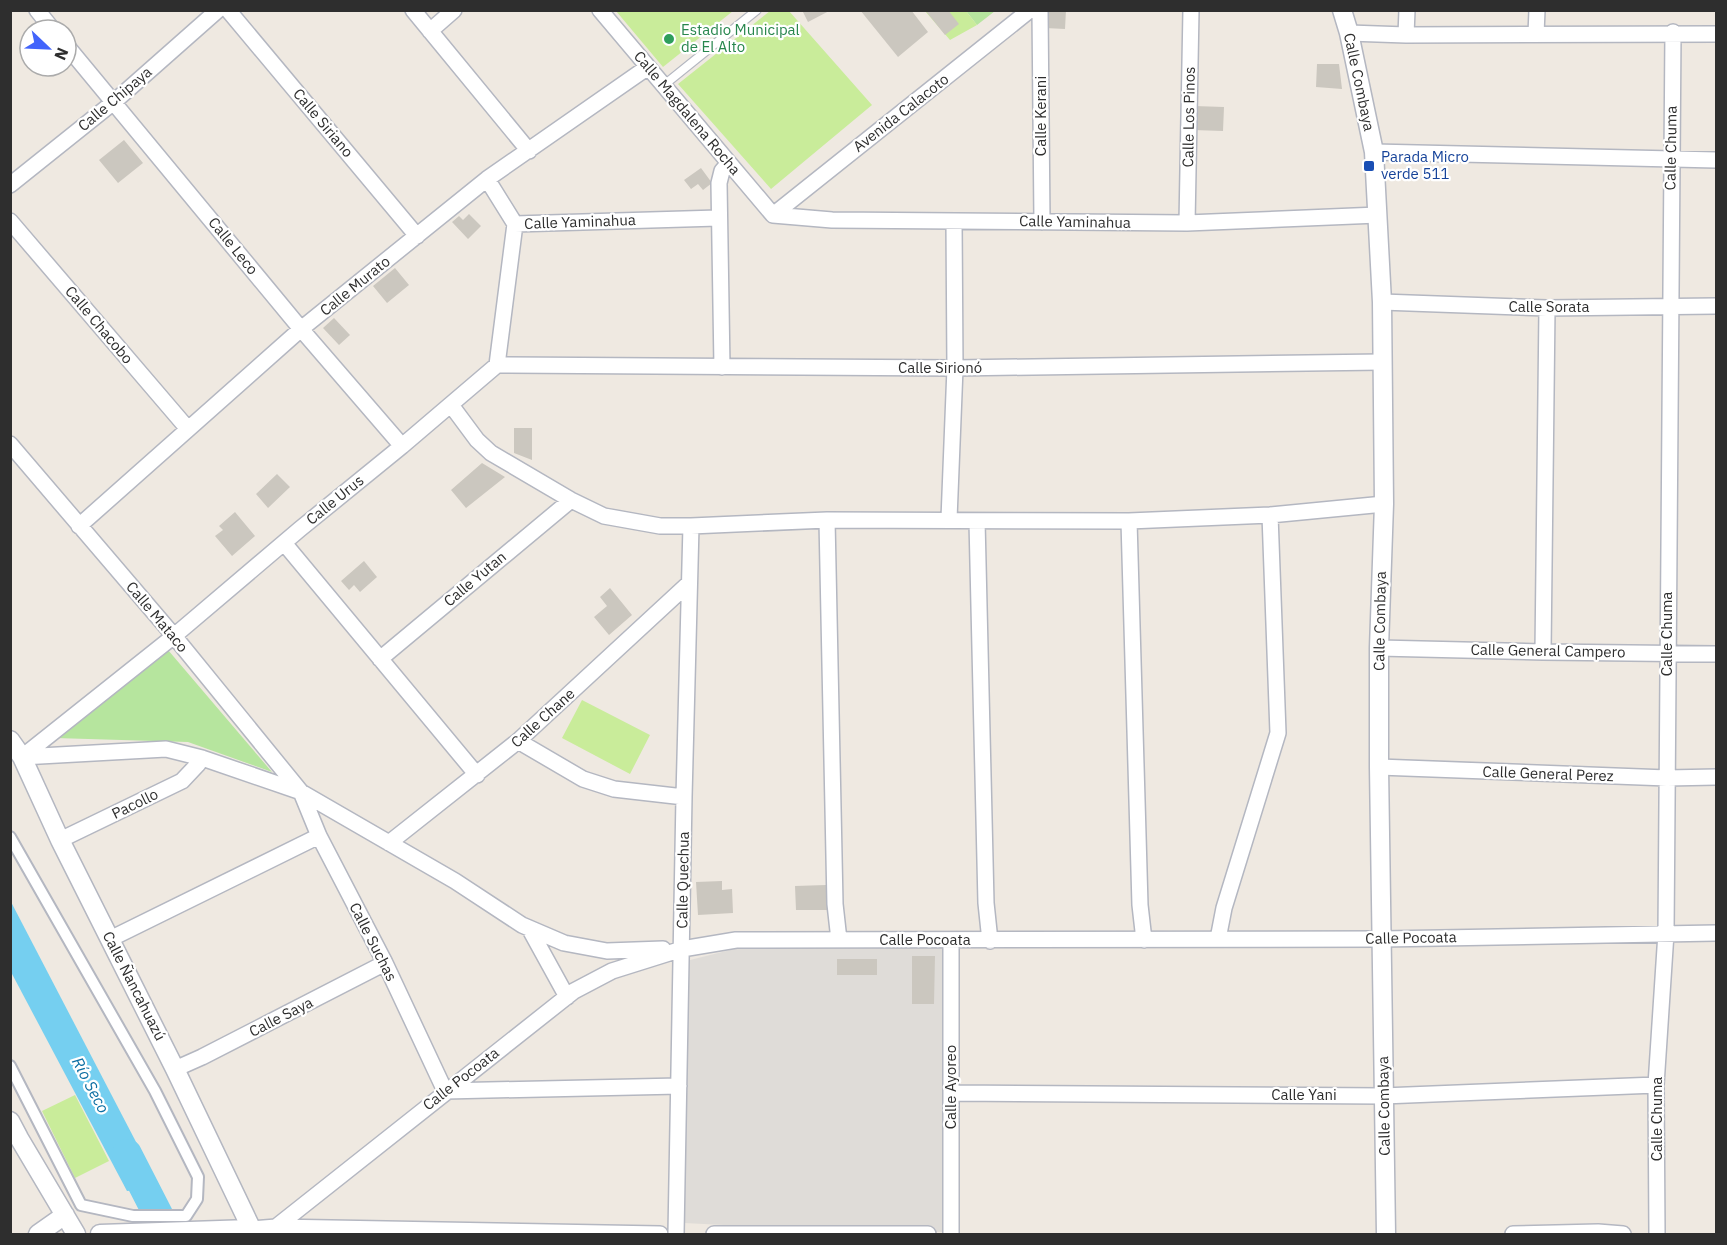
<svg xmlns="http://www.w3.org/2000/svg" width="1727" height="1245" viewBox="0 0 1727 1245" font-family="'IBM Plex Sans',sans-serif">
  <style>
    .green { fill: #b6e59e }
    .pitch { fill: #c9ec9a }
    .plaza { fill: #dfdcd8 }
    .water { fill: #75cff0 }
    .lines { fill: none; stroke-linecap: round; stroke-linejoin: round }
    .river { stroke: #75cff0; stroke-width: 30 }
    .building { fill: #cbc7bf }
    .service-casing { stroke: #b4b7c1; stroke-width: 10 }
    .pedestrian-casing { stroke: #b4b7c1; stroke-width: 14 }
    .minor-casing { stroke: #b4b7c1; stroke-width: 18 }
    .tertiary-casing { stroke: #b4b7c1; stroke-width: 21 }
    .service { stroke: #fff; stroke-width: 8 }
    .pedestrian { stroke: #fff; stroke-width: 10 }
    .minor { stroke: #fff; stroke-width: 15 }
    .tertiary { stroke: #fff; stroke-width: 18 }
    .leisure-dot { fill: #2e9e5b; stroke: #fff; stroke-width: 2 }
    .transit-dot { fill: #1a4fb4; stroke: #fff; stroke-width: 2 }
    .labels { text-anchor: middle; stroke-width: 4.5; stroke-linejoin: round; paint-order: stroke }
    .leisure-label { font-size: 15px; fill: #27864d; stroke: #fff; text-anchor: start }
    .street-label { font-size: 15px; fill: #2e2e2e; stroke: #fff }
    .transit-label { font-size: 15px; fill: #164399; stroke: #fff; text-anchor: start }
    .water-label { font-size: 16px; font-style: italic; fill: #0d6fa3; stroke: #fff }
  </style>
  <rect width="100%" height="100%" fill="#efe9e1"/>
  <path class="green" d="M966,11H995L977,25Z
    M168,650L272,772L188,742L55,738Z"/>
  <path class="pitch" d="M616,11H733L663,67Z
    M770,11H789L872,105L771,189L678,84Z
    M925,11H966L977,25L950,40Z
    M582,700L650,735L630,774L562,738Z
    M75,1095L109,1161L75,1178L42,1111Z"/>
  <path class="plaza" d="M840,944L946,947L947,1232L821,1230L684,1223L686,961L734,949Z"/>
  <path class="water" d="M10,900L160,1188L127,1191L11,972Z"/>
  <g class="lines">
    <path class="river" d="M127,1154L168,1234"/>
  </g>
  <path class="building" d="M802,10H831L808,22Z
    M860,10H911L928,32L898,57Z
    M925,10H948L959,24L945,35Z
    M1046,10H1066L1065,29L1045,28Z
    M1317,64H1339L1342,89L1316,87Z
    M1194,106L1224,107L1223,131L1193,130Z
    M124,140L143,163L118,183L99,160Z
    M701,168L712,183L703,190L698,184L691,189L684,180Z
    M469,214L481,226L468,239L452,222L459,216L463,220Z
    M395,268L409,285L387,303L373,286Z
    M334,318L350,335L339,345L323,328Z
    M514,428H532V460L514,453Z
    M482,463L505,477L466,508L451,490Z
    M277,474L290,487L268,508L256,494Z
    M235,512L255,536L232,556L215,536L223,530L219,526Z
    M364,561L377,577L360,592L354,585L349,590L341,581Z
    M610,588L632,615L609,635L594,617L607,606L600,597Z
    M722,881V890L732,889L733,913L698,915L696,882Z
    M826,885L827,910H796L795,886Z
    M912,956H935L934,1004H912Z
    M837,959H877V975H837Z"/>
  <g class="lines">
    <defs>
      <path id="service" d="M664,85L757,10"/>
      <path id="pedestrian" d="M10,837L155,1091L198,1177L197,1199L186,1216H133L81,1205L10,1066"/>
      <path id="minor" d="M37,10L53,30
        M228,10L417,236
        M413,10L529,151
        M600,10L773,215
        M1040,10L1042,222
        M430,31L454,10
        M1349,33L1406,35L1716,34
        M1536,34L1537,10
        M1406,35L1407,10
        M66,45L301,329L402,446
        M1374,152L1716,160
        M10,185L115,101L218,10
        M773,215L832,220L1187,223L1378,215
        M773,215L1030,10
        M10,221L188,429
        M1187,223L1191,10
        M515,224L718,218
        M1382,302L1547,308L1716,306
        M497,365L955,368L1382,362
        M722,367L719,183L722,171L729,163
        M451,405L477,440L491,453L571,500L604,516L660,526H691L827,520L1129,521L1270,515L1384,504
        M10,444L174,636L301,792L319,836L385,963L445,1091L679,1086
        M949,519L955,368L954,221
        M827,520L835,904L839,940
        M977,521L986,903L990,941
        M1129,521L1140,905L1144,940
        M79,526L301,329L487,179L648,67
        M284,543L477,775
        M1379,648L1543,652L1716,654
        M1543,652L1547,308
        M380,659L571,500
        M518,741L583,779L614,789L684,797
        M22,757L174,636L300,529L402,446L497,365L515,224L487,179
        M22,757L166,749L202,758L301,792L455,881L522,925L564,943L607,951L663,949
        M1379,767L1667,778L1716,777
        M60,840L182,781L198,764L202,758
        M389,843L518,741L688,584
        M529,928L567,997
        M110,939L319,836
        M1218,939L1224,908L1278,733L1270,515
        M951,940V1234
        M175,1069L202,1057L385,963
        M951,1093L1383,1096L1656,1085
        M276,1227L574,991L612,971L682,949L736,940L1382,939L1716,933
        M250,1229L276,1227L660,1234
        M676,1234L684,797L691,526
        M714,1234H928
        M1513,1234L1598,1232L1623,1234
        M1657,1234L1656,1085L1666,933L1673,32"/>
      <path id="tertiary" d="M1342,10L1349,33L1374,152L1382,302L1384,504L1379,648V767L1386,1234
        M10,740L22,757L60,840L175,1069L254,1234
        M10,1121L19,1138L76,1234
        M38,1234L65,1215
        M100,1234L250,1229"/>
    </defs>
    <use href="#service" class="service-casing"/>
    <use href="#pedestrian" class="pedestrian-casing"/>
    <use href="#minor" class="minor-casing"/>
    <use href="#tertiary" class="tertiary-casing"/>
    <use href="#service" class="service"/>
    <use href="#pedestrian" class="pedestrian"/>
    <use href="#minor" class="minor"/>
    <use href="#tertiary" class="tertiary"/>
  </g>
  <circle class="leisure-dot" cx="669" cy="39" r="6"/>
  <rect class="transit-dot" x="1363" y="160" width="12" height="12" rx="3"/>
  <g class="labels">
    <g class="leisure-label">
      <text x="681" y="35">Estadio Municipal<tspan x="681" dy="17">de El Alto</tspan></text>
    </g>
    <g class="street-label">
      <text transform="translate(1359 82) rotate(78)" y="5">Calle Combaya</text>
      <text transform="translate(115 99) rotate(-40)" y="5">Calle Chipaya</text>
      <text transform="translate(687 113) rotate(50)" y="5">Calle Magdalena Rocha</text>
      <text transform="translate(901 113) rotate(-38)" y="5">Avenida Calacoto</text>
      <text transform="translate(1041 116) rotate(-90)" y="5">Calle Kerani</text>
      <text transform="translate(1189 117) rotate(-89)" y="5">Calle Los Pinos</text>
      <text transform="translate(323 123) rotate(50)" y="5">Calle Siriano</text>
      <text transform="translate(1671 148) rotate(-89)" y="5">Calle Chuma</text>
      <text transform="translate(580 222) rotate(-2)" y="5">Calle Yaminahua</text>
      <text transform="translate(1075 222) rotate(1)" y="5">Calle Yaminahua</text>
      <text transform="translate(233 246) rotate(51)" y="5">Calle Leco</text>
      <text transform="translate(355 286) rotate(-39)" y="5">Calle Murato</text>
      <text x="1549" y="312">Calle Sorata</text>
      <text transform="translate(99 325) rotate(50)" y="5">Calle Chacobo</text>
      <text x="940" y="373">Calle Sirionó</text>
      <text transform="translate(335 500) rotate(-39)" y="5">Calle Urus</text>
      <text transform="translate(475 579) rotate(-40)" y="5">Calle Yutan</text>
      <text transform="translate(157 617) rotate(50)" y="5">Calle Mataco</text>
      <text transform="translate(1380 621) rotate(-89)" y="5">Calle Combaya</text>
      <text transform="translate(1667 634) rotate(-90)" y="5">Calle Chuma</text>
      <text transform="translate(1548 651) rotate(1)" y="5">Calle General Campero</text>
      <text transform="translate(543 718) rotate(-42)" y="5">Calle Chane</text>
      <text transform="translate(1548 774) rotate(2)" y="5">Calle General Perez</text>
      <text transform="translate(135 804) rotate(-26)" y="5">Pacollo</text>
      <text transform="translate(683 880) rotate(-89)" y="5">Calle Quechua</text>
      <text transform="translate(1411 938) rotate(-1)" y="5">Calle Pocoata</text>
      <text x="925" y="945">Calle Pocoata</text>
      <text transform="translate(373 942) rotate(63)" y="5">Calle Suchas</text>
      <text transform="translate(134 986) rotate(63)" y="5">Calle Ñancahuazú</text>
      <text transform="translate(281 1017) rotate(-27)" y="5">Calle Saya</text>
      <text transform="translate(461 1079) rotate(-38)" y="5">Calle Pocoata</text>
      <text transform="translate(951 1087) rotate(-90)" y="5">Calle Ayoreo</text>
      <text x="1304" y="1100">Calle Yani</text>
      <text transform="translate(1384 1106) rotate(-91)" y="5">Calle Combaya</text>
      <text transform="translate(1657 1119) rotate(-90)" y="5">Calle Chuma</text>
    </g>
    <g class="transit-label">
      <text x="1381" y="162">Parada Micro<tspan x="1381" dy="17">verde 511</tspan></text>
    </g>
    <g class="water-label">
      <text transform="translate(91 1085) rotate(62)" y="6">Río Seco</text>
    </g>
  </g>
  <rect width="1727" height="1245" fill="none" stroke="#2e2e2e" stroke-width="24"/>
  <g transform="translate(48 48) rotate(113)"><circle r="28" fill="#ffffff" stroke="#ababab" stroke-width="1.5"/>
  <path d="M0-4.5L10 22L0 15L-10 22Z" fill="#4264fb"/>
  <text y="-9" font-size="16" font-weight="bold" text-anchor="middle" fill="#2e2e2e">N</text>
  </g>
</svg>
